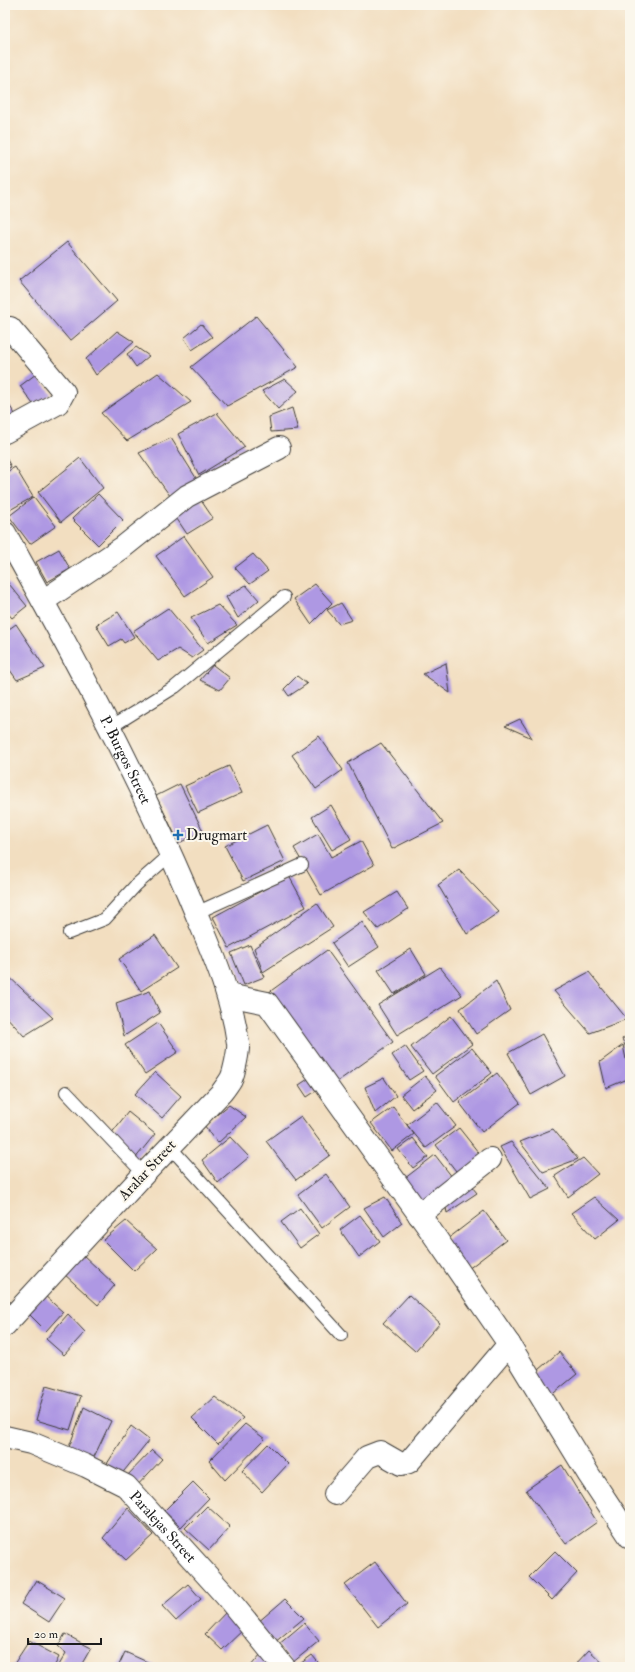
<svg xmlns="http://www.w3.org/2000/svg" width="635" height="1672" viewBox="0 0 635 1672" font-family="'IM FELL Double Pica',serif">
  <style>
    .building { fill: #ae98e3 }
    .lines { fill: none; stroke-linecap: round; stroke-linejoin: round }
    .lane-casing { stroke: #3c3935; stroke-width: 14 }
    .street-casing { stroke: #3c3935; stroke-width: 24 }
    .secondary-casing { stroke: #3c3935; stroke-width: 24 }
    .lane { stroke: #fff; stroke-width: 12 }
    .street { stroke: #fff; stroke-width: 22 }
    .secondary { stroke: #fff; stroke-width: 22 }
    .poi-dot { fill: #1f6fb2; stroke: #fbf7ec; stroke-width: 1.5 }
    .labels { text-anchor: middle; stroke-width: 4; stroke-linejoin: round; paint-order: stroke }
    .street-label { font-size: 15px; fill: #1c1c1c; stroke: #fbf7ec }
    .poi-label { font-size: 15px; fill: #1c1c1c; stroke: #fbf7ec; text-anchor: start }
  </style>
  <rect width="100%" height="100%" fill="#fbf7ec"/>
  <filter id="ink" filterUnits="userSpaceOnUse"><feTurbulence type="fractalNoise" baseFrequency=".025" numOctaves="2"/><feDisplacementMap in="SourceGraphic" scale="8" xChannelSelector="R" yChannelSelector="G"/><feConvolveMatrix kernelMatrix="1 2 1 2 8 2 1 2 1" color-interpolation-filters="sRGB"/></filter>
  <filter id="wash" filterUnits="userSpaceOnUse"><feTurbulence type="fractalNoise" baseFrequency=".012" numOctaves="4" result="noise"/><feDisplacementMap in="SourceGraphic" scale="16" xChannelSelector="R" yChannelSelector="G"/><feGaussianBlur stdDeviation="0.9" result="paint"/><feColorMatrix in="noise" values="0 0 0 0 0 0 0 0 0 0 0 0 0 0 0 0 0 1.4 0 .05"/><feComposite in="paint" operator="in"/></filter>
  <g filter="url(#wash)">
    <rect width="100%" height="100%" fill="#f2dec0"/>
    <g id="blocks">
      <path class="building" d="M67,242L117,301L70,341L19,281Z
        M256,316L298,367L227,406L191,367Z
        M201,324L212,337L192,350L184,338Z
        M117,331L134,342L96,375L86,359Z
        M136,347L149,356L136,367L127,354Z
        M158,373L191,402L127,441L101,413Z
        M36,374L51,394L35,407L20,386Z
        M285,379L298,391L278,409L262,391Z
        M5,399L15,414L5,420Z
        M292,408L298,430L271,432L269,417Z
        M217,413L245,447L199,475L178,434Z
        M171,438L198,481L173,500L139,453Z
        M5,456L11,467L5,470Z
        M80,458L103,488L61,522L38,492Z
        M15,467L33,497L8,511L5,506V473Z
        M98,494L123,520L98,545L72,519Z
        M198,496L213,518L187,534L173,513Z
        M34,497L56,526L30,544L9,516Z
        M184,536L213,577L185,596L156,556Z
        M59,549L70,569L47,582L36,562Z
        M253,554L268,571L250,584L235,568Z
        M5,579L27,606L12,618L5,610Z
        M315,584L332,603L311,624L294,599Z
        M246,585L259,600L238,618L226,597Z
        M341,603L352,620L339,624L327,610Z
        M218,605L237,625L208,643L191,618Z
        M168,608L203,650L192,658L178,649L158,661L133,631Z
        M118,612L134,637L124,643L121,639L109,646L96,625Z
        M16,624L45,668L17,680L5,663V632Z
        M446,663L450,693L423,674Z
        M213,665L230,678L220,690L200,680Z
        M297,676L307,684L289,696L284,689Z
        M520,719L532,738L505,726Z
        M319,736L343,770L316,789L292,755Z
        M381,743L443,823L392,849L348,763Z
        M229,766L242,793L198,813L185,786Z
        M180,784L203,831L179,843L156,796Z
        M331,805L351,839L332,850L312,817Z
        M267,825L285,861L243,881L225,846Z
        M318,834L331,857L361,841L374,865L321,895L294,848Z
        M459,870L499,912L467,934L438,885Z
        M289,876L306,907L229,948L213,917Z
        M397,892L408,909L378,929L364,912Z
        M317,903L333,927L263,972L254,948Z
        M362,922L379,947L348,967L332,943Z
        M155,935L177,968L141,991L119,959Z
        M250,945L264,977L244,985L231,953Z
        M411,949L426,974L394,994L378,970Z
        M327,950L393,1042L334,1084L268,993Z
        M440,967L462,995L397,1035L378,1005Z
        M589,972L627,1019L590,1033L554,991Z
        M5,973L53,1018L24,1036L5,1015Z
        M496,981L510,1010L476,1034L460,1009Z
        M150,991L160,1013L124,1036L116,1003Z
        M451,1016L472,1044L432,1074L411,1047Z
        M158,1023L178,1052L145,1074L125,1045Z
        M542,1034L565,1076L531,1095L508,1053Z
        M630,1034V1056L622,1039Z
        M623,1045L630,1078L606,1088L600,1062Z
        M405,1046L423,1071L409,1080L392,1055Z
        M472,1048L492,1073L454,1102L435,1076Z
        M155,1072L181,1096L162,1118L135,1094Z
        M497,1073L520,1103L482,1132L459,1102Z
        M425,1076L437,1090L412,1109L401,1095Z
        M384,1078L396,1096L375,1113L365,1087Z
        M308,1079L316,1091L307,1097L299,1085Z
        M437,1102L456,1126L426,1148L407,1125Z
        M229,1105L246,1117L218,1143L204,1125Z
        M393,1107L414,1134L392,1151L371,1123Z
        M128,1112L155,1134L134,1160L107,1139Z
        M301,1116L330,1155L296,1180L266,1141Z
        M459,1128L482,1157L459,1175L436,1145Z
        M553,1129L578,1159L543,1172L520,1142Z
        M230,1137L249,1157L218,1183L202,1160Z
        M413,1138L428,1157L413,1168L398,1149Z
        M511,1142L550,1189L530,1199L500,1147Z
        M435,1155L456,1182L420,1209L400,1182Z
        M583,1158L598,1174L568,1197L555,1176Z
        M326,1174L350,1207L322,1228L298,1195Z
        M468,1182L477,1193L447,1213L445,1203Z
        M385,1197L402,1223L384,1237L364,1208Z
        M594,1197L619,1220L595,1239L571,1213Z
        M300,1208L319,1234L300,1248L281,1222Z
        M484,1211L506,1240L463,1273L441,1244Z
        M360,1215L380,1241L359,1257L340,1230Z
        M126,1221L157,1249L134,1271L103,1240Z
        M82,1254L115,1285L98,1305L63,1273Z
        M44,1295L63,1312L46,1331L27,1312Z
        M409,1295L440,1323L415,1351L383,1323Z
        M68,1314L85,1332L64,1355L46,1339Z
        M559,1352L577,1374L543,1402L525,1381Z
        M46,1386L81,1396L70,1430L36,1420Z
        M215,1397L243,1418L218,1444L192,1418Z
        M84,1407L111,1421L93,1459L69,1447Z
        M245,1424L265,1439L225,1480L209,1461Z
        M131,1426L149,1440L120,1476L105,1467Z
        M268,1444L288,1464L262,1492L242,1471Z
        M152,1450L162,1459L134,1489L124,1479Z
        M562,1465L597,1522L566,1544L526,1490Z
        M193,1482L209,1498L181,1527L164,1511Z
        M207,1506L230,1527L209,1550L185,1528Z
        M128,1508L153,1535L126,1560L103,1538Z
        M555,1551L577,1573L552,1600L529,1577Z
        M375,1562L407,1604L378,1627L345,1585Z
        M36,1580L65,1598L49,1622L21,1604Z
        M188,1584L201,1599L176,1621L162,1606Z
        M285,1599L304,1618L274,1643L257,1623Z
        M228,1610L245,1628L222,1650L205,1634Z
        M304,1623L319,1641L292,1663L278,1645Z
        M65,1634L91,1648L80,1667H58L66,1653L58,1646Z
        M29,1641L59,1657L54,1667H12Z
        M589,1650L607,1667H573Z
        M125,1652L154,1665L153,1667H118Z
        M261,1654L273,1667H250Z
        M312,1655L322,1667H296Z"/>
    </g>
  </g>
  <g filter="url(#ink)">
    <use href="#blocks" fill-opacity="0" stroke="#3c3935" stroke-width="1"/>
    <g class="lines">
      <defs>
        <path id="lane" d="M111,727L175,687L284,597
          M196,913L302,865
          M69,933L105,919L136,885L171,854
          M66,1092L144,1174
          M170,1147L341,1335"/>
        <g id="street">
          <path d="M5,432L58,403L64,392L10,328"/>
          <path d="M43,601L122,548L187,496L279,448"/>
          <path d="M228,995L267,1003L431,1231L509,1344L589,1475L630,1537"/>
          <path d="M419,1215L490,1159"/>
          <path id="s1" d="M5,1437L31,1443L86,1466L126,1486L225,1595L284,1667"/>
          <path d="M335,1494L367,1457L380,1452L401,1464L409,1462L509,1344"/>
        </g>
        <g id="secondary">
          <path id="s2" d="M5,533C71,651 135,770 188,894C208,943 231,990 238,1043C239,1050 234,1073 231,1079C228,1084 225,1088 222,1092L144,1174L5,1325"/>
        </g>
      </defs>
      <use href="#lane" class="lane-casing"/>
      <use href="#street" class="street-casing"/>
      <use href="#secondary" class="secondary-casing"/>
      <use href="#lane" class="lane"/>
      <use href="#street" class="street"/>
      <use href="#secondary" class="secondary"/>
    </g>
  </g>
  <path class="poi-dot" d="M176 829h4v4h4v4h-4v4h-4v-4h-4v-4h4z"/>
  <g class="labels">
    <g class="street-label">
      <text dy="5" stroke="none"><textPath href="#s2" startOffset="257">P. Burgos Street</textPath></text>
      <text transform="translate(147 1170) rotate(-47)" y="5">Aralar Street</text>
      <text dy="5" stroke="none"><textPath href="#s1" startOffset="186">Paralejas Street</textPath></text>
    </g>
    <g class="poi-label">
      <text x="186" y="840">Drugmart</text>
    </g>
  </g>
  <rect width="635" height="1672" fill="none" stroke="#fbf7ec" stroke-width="20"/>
  <path d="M28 1638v6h73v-6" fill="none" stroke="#1c1c1c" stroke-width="2"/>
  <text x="34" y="1638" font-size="12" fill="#1c1c1c" stroke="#fbf7ec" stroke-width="3" paint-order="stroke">20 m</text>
</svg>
